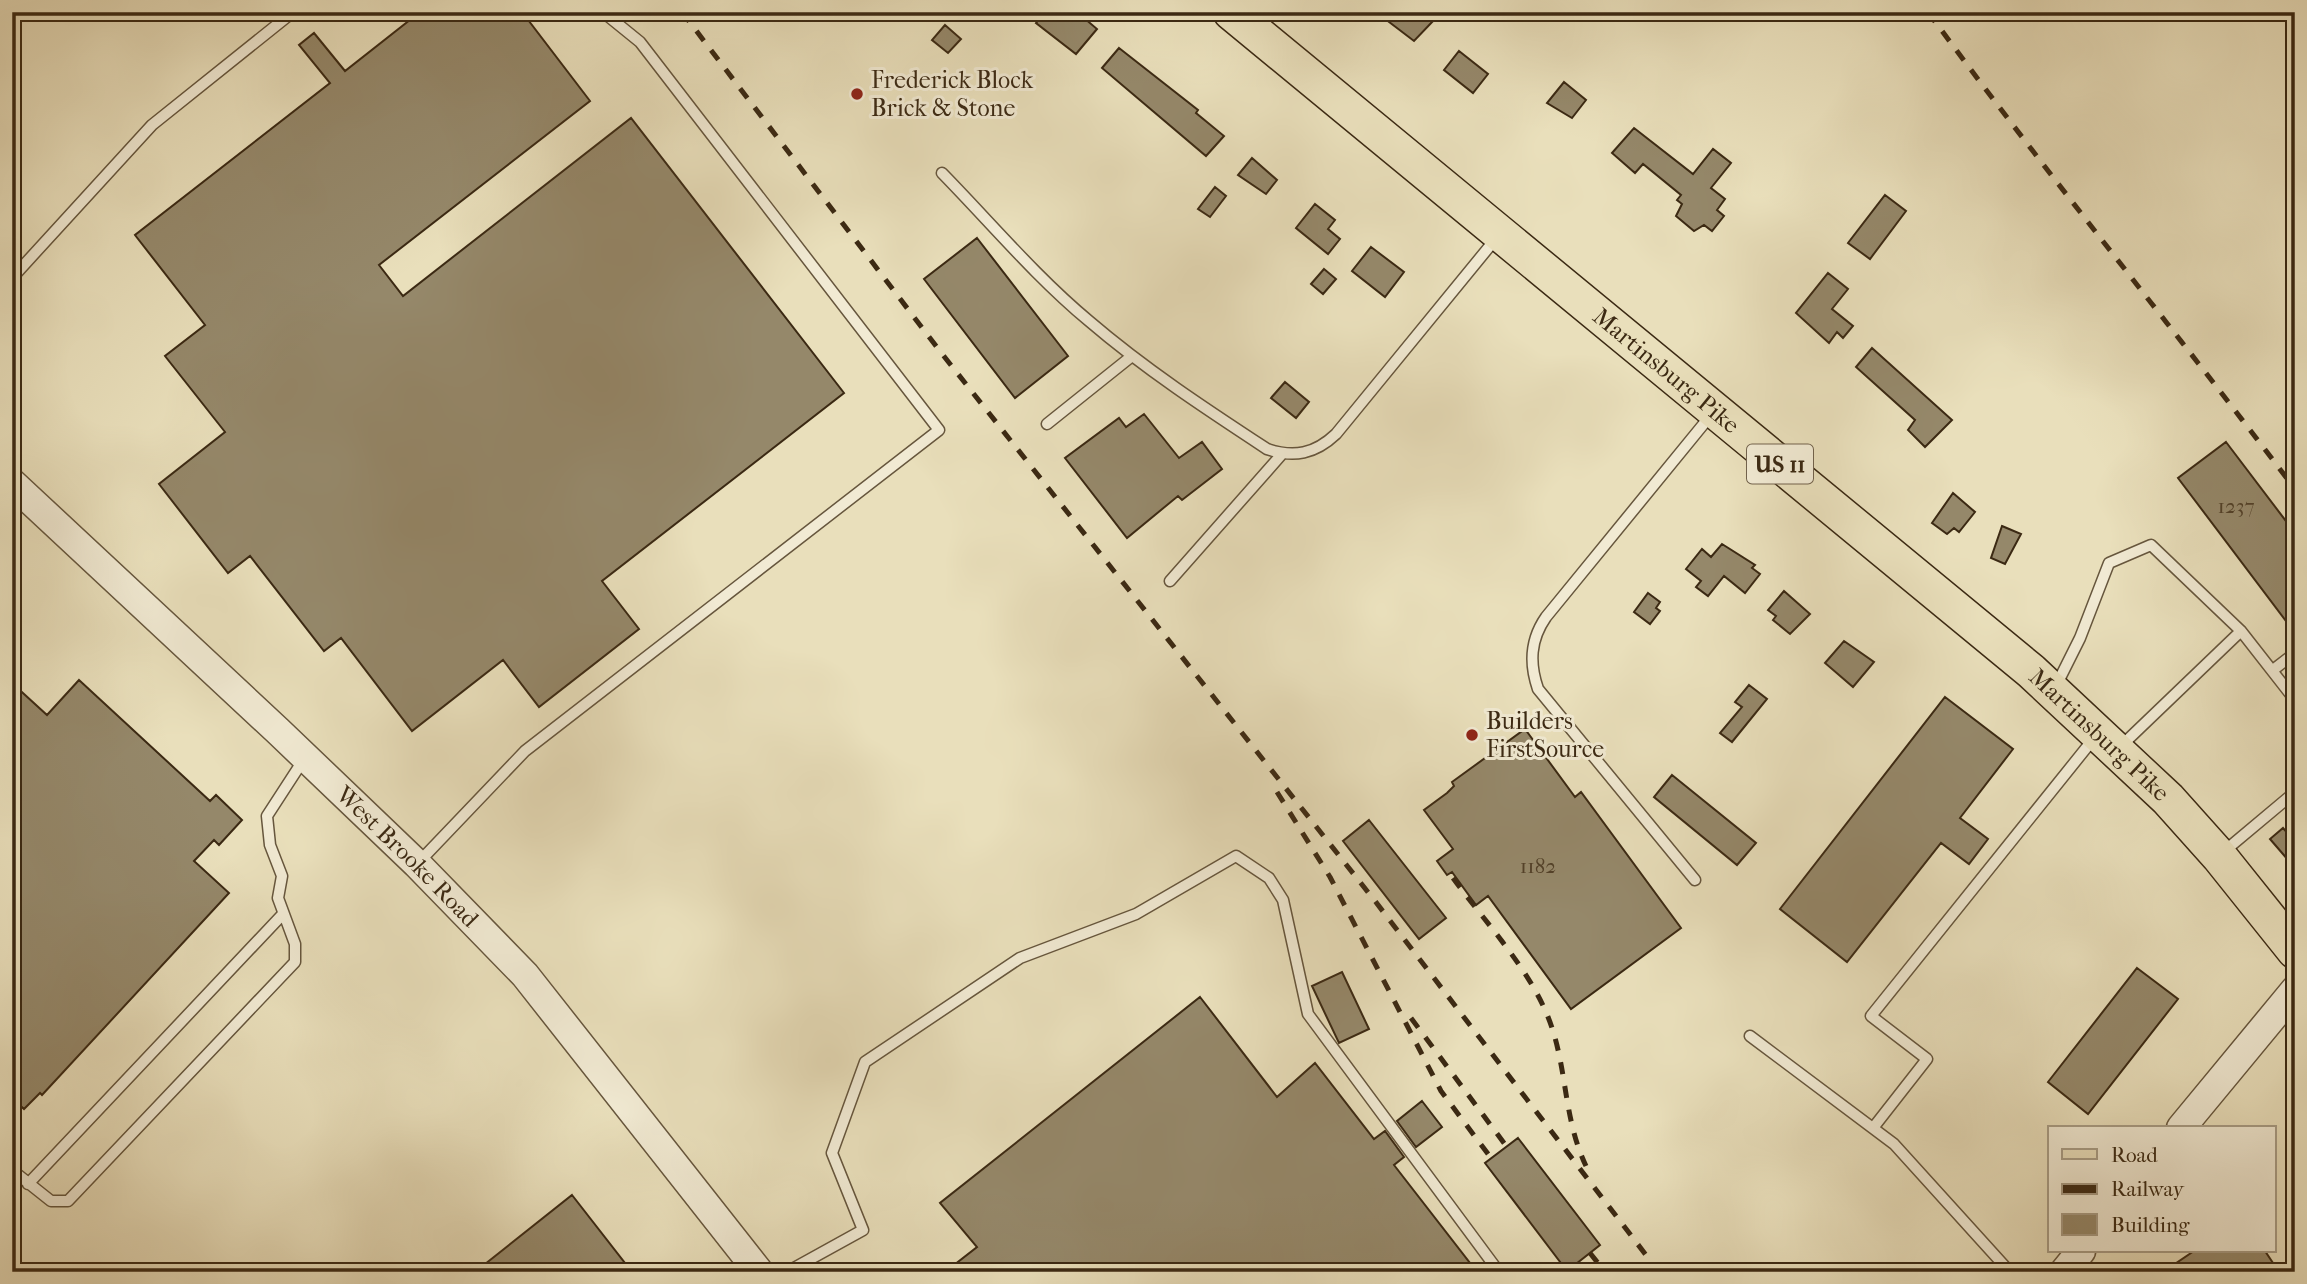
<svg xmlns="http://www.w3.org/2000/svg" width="2307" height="1284" viewBox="0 0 2307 1284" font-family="'IM FELL French Canon',serif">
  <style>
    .building { fill: #95886a; stroke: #3b2913; stroke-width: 2 }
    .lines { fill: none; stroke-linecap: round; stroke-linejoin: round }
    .service-casing { stroke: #66563d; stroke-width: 13 }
    .tertiary-casing { stroke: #66563d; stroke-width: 31 }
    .primary-casing { stroke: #3b2913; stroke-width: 38 }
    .service { stroke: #f1ead3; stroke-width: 10 }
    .tertiary { stroke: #f1ead3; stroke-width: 28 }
    .primary { stroke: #e9dfbb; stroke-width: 35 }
    .rail { stroke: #3b2913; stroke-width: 5; stroke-dasharray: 12 12; stroke-linecap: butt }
    .poi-dot { fill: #8f2418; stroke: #f1ead3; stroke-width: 2.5 }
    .labels { text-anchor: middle; stroke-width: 6; stroke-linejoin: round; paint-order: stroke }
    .number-label { font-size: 21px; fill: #524129 }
    .shield { fill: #f1ead3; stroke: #72634d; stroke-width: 2 }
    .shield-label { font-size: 23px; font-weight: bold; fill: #3b2913 }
    .poi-label { font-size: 24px; fill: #3b2913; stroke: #f1ead3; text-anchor: start }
    .street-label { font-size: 24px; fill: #3b2913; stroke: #f1ead3 }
  </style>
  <rect width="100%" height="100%" fill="#e9dfbb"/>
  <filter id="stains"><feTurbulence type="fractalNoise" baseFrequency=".00286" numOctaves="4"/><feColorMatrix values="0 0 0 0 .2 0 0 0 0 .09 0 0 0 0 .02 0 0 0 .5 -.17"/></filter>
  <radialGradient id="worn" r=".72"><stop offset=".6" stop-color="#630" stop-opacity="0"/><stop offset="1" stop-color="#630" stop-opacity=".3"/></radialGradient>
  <path class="building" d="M420,12H522L590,101L379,265L403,296L631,118L844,393L602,581L639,629L539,707L503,660L412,731L341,638L324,651L250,556L228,573L159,484L225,432L165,356L205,325L135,235L330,83L299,45L314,33L345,71Z
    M1045,12H1077L1097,29L1076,54L1036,23Z
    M1376,12H1425L1434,20L1414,41Z
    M945,25L961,39L948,53L932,40Z
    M1119,48L1198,110L1196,113L1224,136L1206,156L1102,68Z
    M1459,51L1488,74L1473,93L1444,70Z
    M1564,82L1586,100L1572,118L1547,103Z
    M1634,128L1693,174L1713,149L1731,163L1711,188L1725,199L1717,210L1724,216L1712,231L1704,225L1694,231L1676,216L1682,204L1677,200L1681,195L1643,164L1635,173L1612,153Z
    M1252,158L1277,180L1266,194L1238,175Z
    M1215,187L1226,196L1210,217L1198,209Z
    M1885,195L1906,211L1870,259L1848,243Z
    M1315,204L1335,220L1328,229L1340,239L1328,254L1296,228Z
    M977,238L1068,356L1015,398L924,279Z
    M1371,247L1404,272L1385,297L1352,271Z
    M1324,269L1336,279L1323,294L1311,284Z
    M1828,273L1848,289L1832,309L1853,326L1843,338L1837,332L1829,343L1796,313Z
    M1872,348L1952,420L1925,447L1908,430L1915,420L1856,367Z
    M1285,382L1309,402L1296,418L1271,398Z
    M1144,414L1179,458L1202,442L1222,469L1182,500L1178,496L1127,538L1065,458L1119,418L1126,427Z
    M2226,442L2295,533V614L2286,621L2178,478Z
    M1953,493L1975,512L1959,532L1954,528L1947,534L1932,523Z
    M2002,526L2021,534L2005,564L1991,558Z
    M1722,544L1755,565L1752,568L1760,574L1745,593L1724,576L1708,596L1696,587L1701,581L1686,569L1702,549L1711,557Z
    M1784,591L1810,614L1790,634L1773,620L1776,616L1768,610Z
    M1648,593L1660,602L1656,608L1660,611L1650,624L1634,612Z
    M1844,641L1874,662L1853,687L1825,663Z
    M79,680L210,801L216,795L242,820L219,845L214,840L194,861L229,893L42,1095L40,1093L24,1109L12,1098V1080L19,1073L12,1067V683L47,715Z
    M1749,685L1767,699L1732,742L1720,733L1742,707L1735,702Z
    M1945,697L2013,749L1960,818L1988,839L1969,864L1941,843L1847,962L1780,909Z
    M1525,729L1575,797L1581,792L1681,928L1571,1009L1488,896L1476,905L1452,872L1447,875L1437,861L1453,849L1424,810L1447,793L1454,786L1452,782Z
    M1672,775L1756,843L1737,865L1654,797Z
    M1369,820L1446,918L1419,939L1343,841Z
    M2283,828L2295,842V868L2270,839Z
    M2137,968L2178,999L2088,1114L2048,1082Z
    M1342,972L1369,1029L1339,1043L1312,986Z
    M1200,997L1277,1097L1315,1063L1374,1139L1385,1131L1404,1157L1394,1165L1477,1272H945L977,1247L940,1203Z
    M1422,1101L1442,1127L1416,1147L1397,1121Z
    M1518,1138L1600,1245L1567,1271L1485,1163Z
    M572,1195L632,1272H475Z
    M2194,1251H2265L2279,1272H2163Z"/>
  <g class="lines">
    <defs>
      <path id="service" d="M942,173C990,222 1036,277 1089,321C1145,369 1206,409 1267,449C1294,458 1315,454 1336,434L1498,236
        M12,278L152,125L293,12
        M1047,424L1132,356
        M1170,581L1282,454
        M2273,670L2295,653
        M2055,688L2080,638L2109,563L2151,545L2241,631L2295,700
        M2119,748L2241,631
        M2221,854L2295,792
        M419,862L525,751L939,430L640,42L603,12
        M1695,880L1538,689C1529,663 1530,640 1546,617L1711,415
        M1750,1036L1894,1144L2010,1272
        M1873,1128L1927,1059L1871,1016L2095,737
        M12,1170L51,1201H68L295,962V944L278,898L282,876L270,845L267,816L304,759
        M28,1184L283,914
        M787,1272L863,1230L832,1153L865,1062L1020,958L1136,914L1236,856L1269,878L1283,900L1308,1014L1499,1272"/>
      <g id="tertiary">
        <path id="s1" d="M12,483L278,731L417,864L525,975L759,1272"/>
        <path d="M2181,1128L2295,990"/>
        <path d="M2064,1272L2081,1251"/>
      </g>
      <g id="primary">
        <path id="s2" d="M1231,12L2031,671L2168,799L2219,856L2295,951"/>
      </g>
    </defs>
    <use href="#service" class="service-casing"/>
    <use href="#tertiary" class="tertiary-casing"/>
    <use href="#primary" class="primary-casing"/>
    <use href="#service" class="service"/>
    <use href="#tertiary" class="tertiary"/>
    <use href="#primary" class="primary"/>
    <path class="rail" d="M682,12L939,350L1375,901L1659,1272
      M1928,12C2047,174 2174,329 2295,489
      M1277,792L1330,877L1441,1091L1491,1158
      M1453,878C1487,925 1536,975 1553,1031C1567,1076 1565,1122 1586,1166
      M1411,1018L1507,1147
      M1590,1253L1605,1272
      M1574,1265L1579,1272"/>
  </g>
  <g class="poi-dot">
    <circle cx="857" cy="94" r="7"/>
    <circle cx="1472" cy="735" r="7"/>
  </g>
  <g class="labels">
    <g class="number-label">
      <text x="2236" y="513">1237</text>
      <text x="1538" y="873">1182</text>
    </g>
    <rect class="shield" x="1747" y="444.5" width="66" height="39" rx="5"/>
    <g class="shield-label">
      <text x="1780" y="472">US 11</text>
    </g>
    <g class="poi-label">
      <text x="871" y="88">Frederick Block<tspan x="871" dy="28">Brick &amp; Stone</tspan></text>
      <text x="1486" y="729">Builders<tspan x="1486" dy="28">FirstSource</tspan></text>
    </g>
    <g class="street-label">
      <text dy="8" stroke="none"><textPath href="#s2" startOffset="564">Martinsburg Pike</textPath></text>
      <text dy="8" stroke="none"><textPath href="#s2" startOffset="1130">Martinsburg Pike</textPath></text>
      <text dy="8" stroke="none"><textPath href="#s1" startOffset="544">West Brooke Road</textPath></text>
    </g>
  </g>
  <rect width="2307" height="1284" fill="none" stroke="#e9dfbb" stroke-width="42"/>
  <rect x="14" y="14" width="2279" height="1256" fill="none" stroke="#3b2913" stroke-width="3.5"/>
  <rect x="21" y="21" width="2265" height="1242" fill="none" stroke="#3b2913" stroke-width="2"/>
  <rect x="2048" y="1126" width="228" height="126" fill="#f1ead3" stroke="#a89d86" stroke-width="2"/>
  <rect x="2062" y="1149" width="35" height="10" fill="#e9dfbb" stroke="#a89d86" stroke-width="2"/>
  <text x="2111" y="1162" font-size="21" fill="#3b2913">Road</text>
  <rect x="2062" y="1184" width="35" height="10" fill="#3b2913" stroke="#a89d86" stroke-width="2"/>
  <text x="2111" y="1196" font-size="21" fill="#3b2913">Railway</text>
  <rect x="2062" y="1214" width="35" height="21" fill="#95886a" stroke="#a89d86" stroke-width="2"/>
  <text x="2111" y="1232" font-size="21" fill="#3b2913">Building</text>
  <rect width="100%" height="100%" filter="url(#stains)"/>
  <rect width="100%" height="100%" fill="url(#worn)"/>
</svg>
